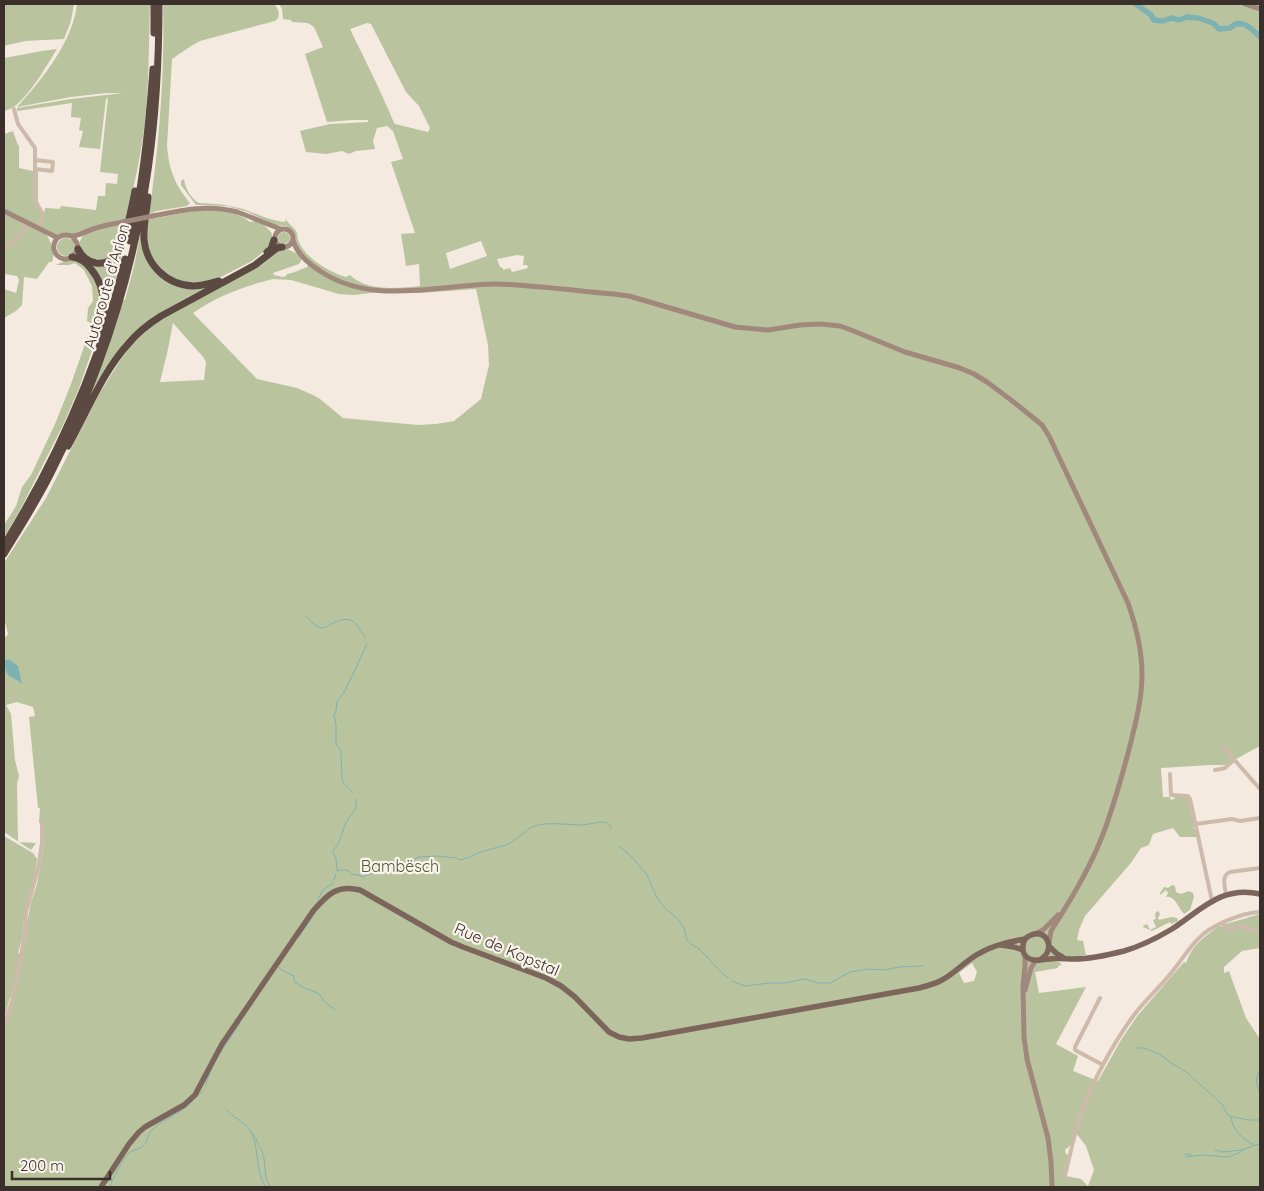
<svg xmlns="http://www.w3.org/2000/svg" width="1264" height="1191" viewBox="0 0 1264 1191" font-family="Quicksand,sans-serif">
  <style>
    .green { fill: #b9c49f; fill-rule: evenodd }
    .water { fill: #7eb1b2 }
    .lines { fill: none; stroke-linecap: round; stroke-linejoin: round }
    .stream { stroke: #7eb1b2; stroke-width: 1 }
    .river { stroke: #7eb1b2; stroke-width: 5.5 }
    .minor { stroke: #cdbaab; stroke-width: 4 }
    .secondary { stroke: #a1887c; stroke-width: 5 }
    .primary { stroke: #7c665c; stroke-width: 5.5 }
    .motorway { stroke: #5b4942; stroke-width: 7 }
    .secondary-bridge { stroke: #a1887c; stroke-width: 5 }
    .labels { text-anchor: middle; stroke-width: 4.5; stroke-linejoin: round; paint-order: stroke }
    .street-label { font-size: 16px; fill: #3a2f2b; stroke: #fbf4ed }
    .park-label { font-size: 16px; fill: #4b592e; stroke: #fbf4ed }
  </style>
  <rect width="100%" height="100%" fill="#f4eae0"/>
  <path class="green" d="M4,4H74L71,21L64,39L25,41L4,46Z
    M77,4H150C149,39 149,75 146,111C143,146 135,182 127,216C124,225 119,250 113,255C101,266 90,257 79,249L80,241L84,233L53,236L44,232C51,240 56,251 52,262H49L37,279L24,277L22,305L16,311L4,318V289L16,293L19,280L17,276L4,274V134L13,131L18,145H19V168L38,172V201L42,213H44L45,208L60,209L61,206L96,210L98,196H105L106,183L117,184L118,174L100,172L108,98L106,99L100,149L79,147C80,141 82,137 83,131L79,130L81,118L71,117L72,103L17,111V108L71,99L123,93H106L71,97L17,107C42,80 73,41 77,4Z
    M163,4H275C278,10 282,16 275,21L200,41L191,46L172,59L167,146C169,170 175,185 190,203L187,206L157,211L149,214C159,145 165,74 163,4Z
    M279,4H1260V746L1225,765H1210L1161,768L1163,797H1170L1171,800L1174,799L1175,797L1184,796L1189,799L1192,817L1195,826L1193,828L1196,830L1197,835L1196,837H1180L1173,828L1153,834L1149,845L1141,848L1130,864L1085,916L1079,930L1077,940L1083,941L1086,955L1080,956L1077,959L1053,961L1059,962L1062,965L1058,966V968L1035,972L1039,993L1086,987L1056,1044L1078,1056L1073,1071L1098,1081L1121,1040L1138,1015L1184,962L1186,963C1192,945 1204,937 1219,926L1225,927L1226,924L1260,914V948L1242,951L1224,967V973L1229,971L1246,1018L1260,1039V1187H4V1026L12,998H10L4,1020V836L33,853L37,859L36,869L24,916L23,935L18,953L21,954L31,902L37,884L42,856L44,842V824L39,823L40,808H38L29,717L35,716L33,707L17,702L6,705L11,714L15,760L19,776L17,784L18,842L36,843L31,850L4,832V637H6L8,634L4,618V563L46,498L99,394L121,359L132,344L153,324L275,252L287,249L300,255L295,241L294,232L292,230L286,226L273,225L248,212L227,206L196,205L181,185V181L184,179C185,188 191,199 199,203C214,203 229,205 243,209C258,214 270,221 285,222L286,219C288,224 293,226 296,231C298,235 297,239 299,242C306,259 330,272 346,277L350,275C367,292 398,288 420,286L419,264L406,266L401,234L415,233L391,162L403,159L393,131L387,126L377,128L373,141L375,149L356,151L349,154L342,151L326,154L306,152L300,131L330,124L368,122V120H352L327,122L305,54L323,47L314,27L308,23L292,22L291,20L283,19L282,9ZM367,23L371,24L406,92L419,106L430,128L428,132L395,124L394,123C381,91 365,60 350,29ZM481,241L487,256L450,269L446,253ZM517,255L524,256L523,265H527L528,268L512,272L510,268L503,270V268L500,267L497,259ZM301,256L309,263L307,267L292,273L287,274L286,276L283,277L274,275L273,273L299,264L301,261ZM273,279L291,280L339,294L354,295L371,293H420L476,289L488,345L489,365L481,399L454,421L436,424L418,425L343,418L320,399L313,395L297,388L257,379L193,313C217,296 245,286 273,279ZM173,323L204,358L206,363L204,380L160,382L168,349ZM972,963L977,972L974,981L964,983L959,973ZM1076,1133L1086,1146L1094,1170L1088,1186L1081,1179L1066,1176L1070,1155L1066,1154L1065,1150L1072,1144Z
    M57,49C46,67 31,93 15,106C11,109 8,110 4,111V58L42,51Z
    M205,210C221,211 237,211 250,222L256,221L264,225L271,232L272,235V243L266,250L252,261L219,278L192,284L176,281L155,264L147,245V220L193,211Z
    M144,216V251L170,282L216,284L190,296L160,313L141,328L84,411L105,357L123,300H125L134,266Z
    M131,218L125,247H124L105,318L92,263L114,260Z
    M278 238a6 6 0 1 1 12 0a6 6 0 1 1-12 0Z
    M57 247a9 9 0 1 1 18 0a9 9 0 1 1-18 0Z
    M77,259L91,271L101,292L100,325L97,336L79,388L64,423L20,510L4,538V525L16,506L22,487L31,475L55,424L71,384L92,324L87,321L88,308L93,301L92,286L84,270L75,263L69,265H56L64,261Z
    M1172,885L1175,886L1176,892L1181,894L1189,891L1193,893L1194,897L1190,910L1184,914C1178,908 1175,895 1166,897L1168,893L1166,890L1160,895V893L1164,887L1168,888Z
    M1158,911L1160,914L1158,918L1159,920L1171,917L1177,918L1178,921L1171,924L1170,922L1152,931L1143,927V926L1147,924L1150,930L1156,927L1153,920L1156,919L1155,915L1156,912Z"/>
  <path class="water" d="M7,659L10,660L18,666L22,684C18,680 16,680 11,677C6,675 5,667 4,662Z"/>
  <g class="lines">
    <path class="stream" d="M305,616C310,619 316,628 322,628C326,628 330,625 333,623C352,614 356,623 365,637
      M352,792L343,782L342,778L341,751L336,744V724L335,719L334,716L336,711L337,701L345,691L367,644
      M619,846L632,857L647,875L657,898L665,908L679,920L684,928L687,940L692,945L698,948L705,955L720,971L728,978
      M350,872C346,869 342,870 337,871L336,858L333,852V850C342,843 341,831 347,821C349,816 355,812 356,807C357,804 356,801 355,799
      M350,874L359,875L362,877L377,871L398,866L419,857L437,856L457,858L459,860C468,859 475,854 484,851C493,848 502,847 510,843C518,839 524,831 532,827C545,821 568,825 582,825C590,824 598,822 605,822L609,824L611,828
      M334,880L336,874
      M318,899L323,890L333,883
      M299,937L317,910
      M279,967L280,969L294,976V981L302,987L318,993L325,1002L335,1010
      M732,981L734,982L745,986L769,983H785L804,979L819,983H830L850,972L868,969L885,970L899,967L923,966
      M1136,1048H1144L1161,1055L1171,1063L1186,1072L1222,1104L1227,1114L1229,1116L1248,1120H1260
      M1260,1050V1055
      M220,1053L240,1023
      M1260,1071C1254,1081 1256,1083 1260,1092
      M205,1086L211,1070
      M226,1109C232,1118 243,1120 250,1130C258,1142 256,1163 261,1177C262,1180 264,1184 266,1187
      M1231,1117C1232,1130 1243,1139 1254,1145
      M252,1133C256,1136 256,1139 258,1144C259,1146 261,1148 262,1151C267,1163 262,1174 270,1187
      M1215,1150L1222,1152L1242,1150L1259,1144L1260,1145
      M1184,1155L1188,1154L1192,1156
      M1186,1157L1201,1155L1228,1157L1241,1152L1242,1150
      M110,1187C111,1181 124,1157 129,1153C133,1150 139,1149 143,1146C148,1142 147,1137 150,1132C160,1121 175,1116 186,1107C192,1102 197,1095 203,1091"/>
    <path class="river" d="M1136,4L1151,15L1154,20L1163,21L1171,18L1179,20L1187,17L1198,18L1213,23L1219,29L1230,28C1241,17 1252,29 1260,37"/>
    <path class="minor" d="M14,109L18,124L35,148V193L36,202L42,213V220L38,228
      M35,169L52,171L53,162L35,160
      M4,247L18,239L28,223
      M1224,748L1260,789
      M1215,770L1225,768L1234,760
      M1170,774L1171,795L1188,796L1190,799L1212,901
      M1196,824L1232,819L1240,821L1260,818
      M1226,895C1225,886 1221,876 1230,872L1260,868
      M1223,923L1225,927L1229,929L1240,926L1260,932
      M1100,998L1075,1047V1050L1103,1065
      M4,1026L13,998L25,933L26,912L38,869L42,843V823
      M1065,1175C1070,1156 1074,1135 1080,1116C1093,1081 1112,1045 1134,1015C1145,1000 1160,987 1172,972C1181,961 1188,949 1198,939C1211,925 1241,913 1260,912"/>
    <path class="secondary" d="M1245,4L1260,9
      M4,211L58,238
      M153,216C182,210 209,204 237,212C252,217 266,224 281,229
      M275 238a9 9 0 1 1 18 0a9 9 0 1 1-18 0Z
      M72,236L77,243C80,260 59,265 54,250C53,245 55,239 59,237C65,233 69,236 74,236C82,234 89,230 96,228C105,225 114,224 123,222
      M293,240C297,254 308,263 320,271C372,306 437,285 495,284C510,284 526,286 541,287C565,289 589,292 613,294L629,296L735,327L768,330L800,325L820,324L840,326L851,330L905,352L960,368L974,374L987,382L1015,403L1042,425L1049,436L1128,603C1136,626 1142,649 1142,674C1142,702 1134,730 1127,757C1119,786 1111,816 1099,844C1086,875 1068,904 1051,931L1049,943
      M1035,934L1043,930L1058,915
      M1025,955V965L1023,987L1024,1037L1027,1059L1048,1138L1051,1162L1052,1187
      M1025,990L1031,968L1036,960"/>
    <path class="primary" d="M1001,945L1014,947L1023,950
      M1049,946L1056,953L1064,958
      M1041,959C1056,950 1047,928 1031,935C1026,937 1023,941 1023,946C1022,952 1025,957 1030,959C1036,962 1042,959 1049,959C1057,958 1066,959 1075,959C1091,959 1108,955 1124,951C1141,946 1157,938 1172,929C1201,910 1222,885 1260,894
      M101,1187L129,1144L139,1132L145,1127L184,1105L195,1095L222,1044L313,911C327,895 337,884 360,890L451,942L463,947L546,978L561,986L575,997L609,1032L619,1037L629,1039L642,1038L919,988C927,986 935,984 942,980C955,973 966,960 980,953C994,945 1009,942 1025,939"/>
    <path class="motorway" d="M154,33V4
      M148,197C147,210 143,226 144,239C146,265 167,285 193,286C202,286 210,283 219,281
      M130,241C143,185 149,127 153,69
      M78,249C81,256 88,261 96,263C104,264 112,261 117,255C125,243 132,206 135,191
      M267,252L271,249L274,240
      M72,257C81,258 86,262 91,269C106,287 106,308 101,329
      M68,446C87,412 103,371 129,343C138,332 150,323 161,316L255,265L277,248L282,247
      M4,545C58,457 101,360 125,259
      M4,554C21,526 39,498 53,469C100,376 133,273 148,170C156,115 159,59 159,4"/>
    <path class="secondary-bridge" d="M123,222L153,216"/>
  </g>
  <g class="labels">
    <g class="street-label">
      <text transform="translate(106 286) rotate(-74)" y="6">Autoroute d'Arlon</text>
      <text transform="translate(507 949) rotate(23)" y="6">Rue de Kopstal</text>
    </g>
    <g class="park-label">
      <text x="400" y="872">Bambësch</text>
    </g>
  </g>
  <rect width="1264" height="1191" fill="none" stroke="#3a2f2b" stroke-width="10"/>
  <path d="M12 1171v8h98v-8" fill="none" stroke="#3a2f2b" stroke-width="2.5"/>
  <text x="20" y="1171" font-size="15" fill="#3a2f2b" stroke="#fbf4ed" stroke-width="4" paint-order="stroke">200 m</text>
</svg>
